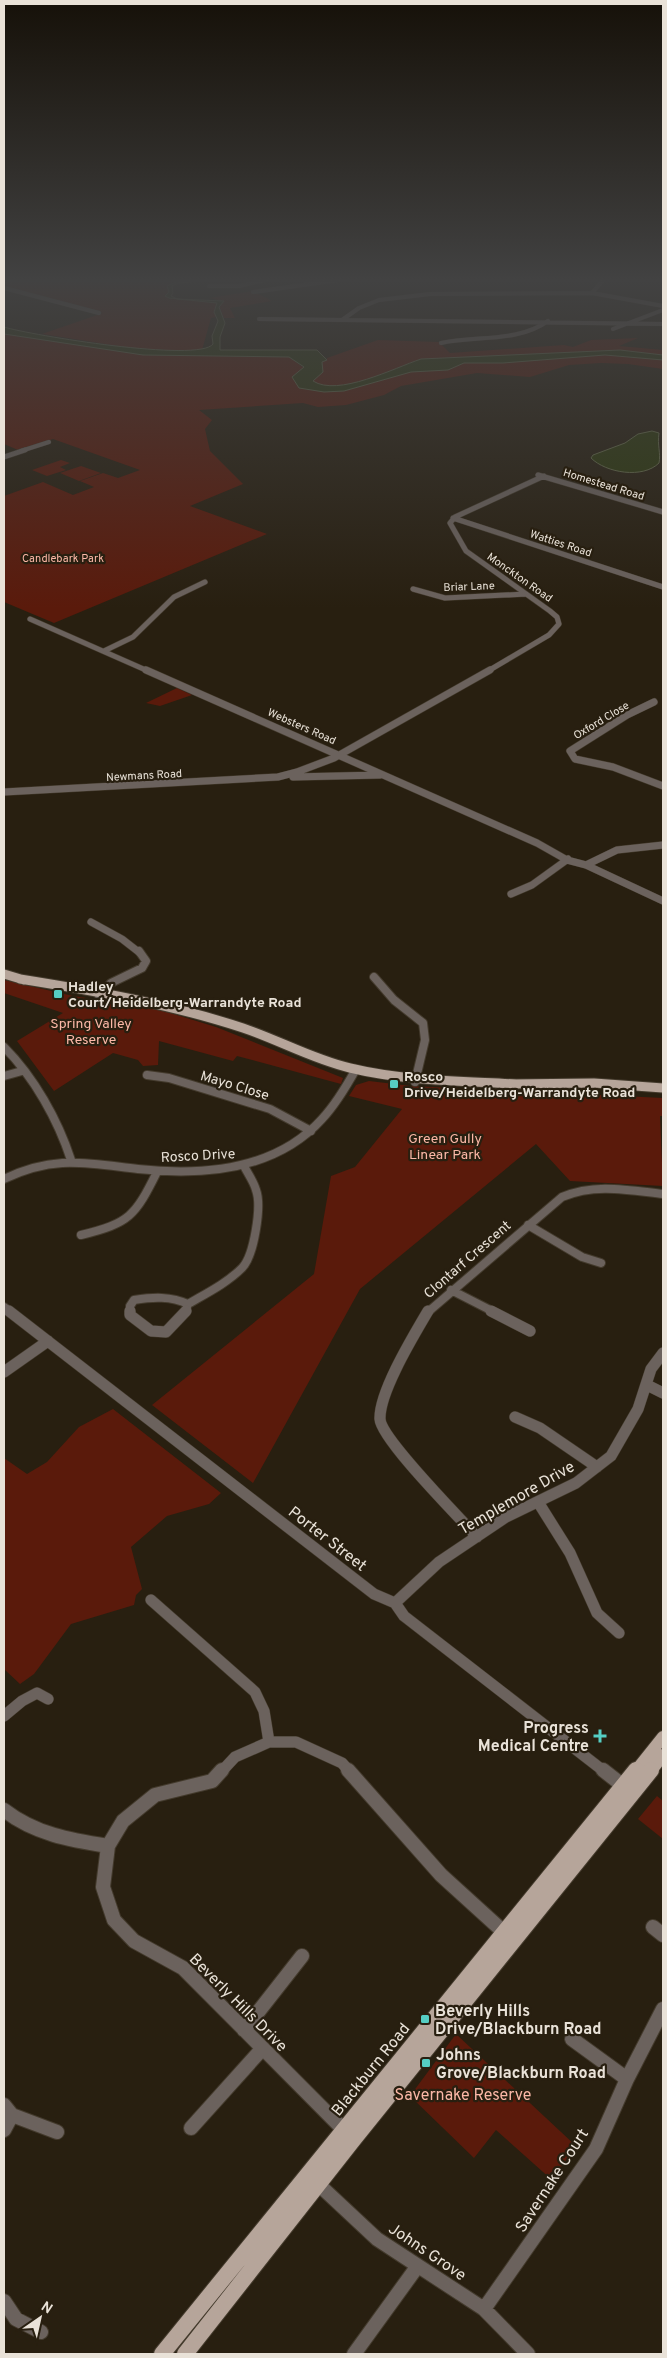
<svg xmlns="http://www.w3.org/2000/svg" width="667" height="2358" viewBox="0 0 667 2358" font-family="Overpass,sans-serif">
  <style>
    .green { fill: #5a1a0b }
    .water { fill: #2d380d; stroke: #656b4a }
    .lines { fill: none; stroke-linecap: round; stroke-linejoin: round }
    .minor-far5-casing { stroke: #433a2c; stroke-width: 4.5 }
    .minor-far4-casing { stroke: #433a2c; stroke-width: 6 }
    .minor-far3-casing { stroke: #433a2c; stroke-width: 8 }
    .minor-far2-casing { stroke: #433a2c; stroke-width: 10 }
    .minor-far1-casing { stroke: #433a2c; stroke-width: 12 }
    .minor-casing { stroke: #433a2c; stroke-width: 16 }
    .major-far2-casing { stroke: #433a2c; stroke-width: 11 }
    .major-far1-casing { stroke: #433a2c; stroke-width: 14 }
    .major-casing { stroke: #433a2c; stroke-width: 18 }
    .minor-far5 { stroke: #6b625d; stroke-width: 4 }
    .minor-far4 { stroke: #6b625d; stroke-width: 5 }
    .minor-far3 { stroke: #6b625d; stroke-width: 7 }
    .minor-far2 { stroke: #6b625d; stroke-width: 8 }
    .minor-far1 { stroke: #6b625d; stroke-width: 11 }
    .minor { stroke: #6b625d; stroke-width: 14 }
    .major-far2 { stroke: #b6a59a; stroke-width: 9 }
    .major-far1 { stroke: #b6a59a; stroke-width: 12 }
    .major { stroke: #b6a59a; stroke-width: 16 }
    .poi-dot { fill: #55cec4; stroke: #281f10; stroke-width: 2 }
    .labels { text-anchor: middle; stroke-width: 4.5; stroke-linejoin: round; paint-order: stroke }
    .far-street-label { font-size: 11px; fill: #e9e2d8; stroke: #281f10 }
    .far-park-label { font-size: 11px; fill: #fcb8a7; stroke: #281f10 }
    .poi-label { font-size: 14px; font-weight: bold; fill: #e9e2d8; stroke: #281f10; text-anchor: start }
    .park-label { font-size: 14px; fill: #fcb8a7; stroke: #281f10 }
    .street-label { font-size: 14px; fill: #e9e2d8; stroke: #281f10 }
    .near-street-label { font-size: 16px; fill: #e9e2d8; stroke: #281f10 }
    .near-poi-label { font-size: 16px; font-weight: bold; fill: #e9e2d8; stroke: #281f10; text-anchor: start }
    .near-park-label { font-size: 16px; fill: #fcb8a7; stroke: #281f10 }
  </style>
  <rect width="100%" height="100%" fill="#281f10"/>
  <path class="green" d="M15,278H227L178,281L170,283L169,292L166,295L169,298L210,301L217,304L215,311L217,317L211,318L202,350L185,351L131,348L42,334L103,313L4,287V283Z
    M253,291L272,301L230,308L235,318H224L219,306L223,301L209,298Z
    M4,334L143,355L289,357L304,368L295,374L299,388L324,392L344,391L411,372L448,370L464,363H503L605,355L663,360V369L628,364L601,363L569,365L530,377L477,373L401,386L384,395L346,405L318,407L303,403L199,410L212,420L205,429L210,451L243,484L190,506L267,534L54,623L4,602V496L43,482L73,495L94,487L80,481L103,473L118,478L140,470L53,439L18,450L4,444Z
    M638,338L619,346L663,350V355L620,350L421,359C398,367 334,398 312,381L323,372L322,362L327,360V358L378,340L439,342L450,353L564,345L573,347L591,340Z
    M61,460L70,463L60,467L66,470L47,476L32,470Z
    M81,466L101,473L79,481L60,473Z
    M177,688L192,695L160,706L146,703Z
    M4,980L73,996L154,1008L216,1027L343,1078L341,1084L237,1056L233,1061L159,1041L158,1065L143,1066L138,1060L113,1053L54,1091L17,1041L63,1013L4,993Z
    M369,1081L411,1086L663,1098V1116H660L663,1186L570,1181L536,1144L360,1289L253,1483L152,1405L314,1274L331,1176L355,1167L402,1109L349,1096L356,1085Z
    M113,1409L221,1493L209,1504L167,1516L131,1547L142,1589L136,1595L134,1605L71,1624L34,1674L20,1684L4,1669V1458L27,1474L47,1462L79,1427Z
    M657,1796L663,1801V1839L638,1819Z
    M456,2034L576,2146L552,2180L496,2130L474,2158L410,2096Z"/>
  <path class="water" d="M238,278L178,283L172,286L173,293L171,296L177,299L224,301L219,307L225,323L220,337V350H317L327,360L322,362L323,372L313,381C338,397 394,368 421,359L620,350L663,355V360L605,355L503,363H464L448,370L411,372L344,391L324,392L299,388L292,377L304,367L289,357L143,355L4,334V327C30,335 199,363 213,344L212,336L218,321L214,312L217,303L169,298L165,296L169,292L167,286L178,281Z
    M652,431L659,433C657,445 661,453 659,463C643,479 606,473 591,458L593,455L625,443L638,434Z"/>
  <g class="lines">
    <defs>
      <path id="minor-far5" d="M4,282L11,278
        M209,286H239L273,278
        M4,288L99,313
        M253,292L352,278
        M592,293L605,278
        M259,319L663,324
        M342,320L359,308L379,300L430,294L592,293L663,306
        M613,329L663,310
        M441,343C477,335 517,343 548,321
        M21,451L49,442"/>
      <path id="minor-far4" d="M4,457L25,450
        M538,475L663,512
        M453,518L663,587
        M413,589L445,598L526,594
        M30,619L148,671
        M104,651L133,637L174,597L205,582
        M488,671L549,635L559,624L557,617L550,611L466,551L450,523L455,517L544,476"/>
      <path id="minor-far3" d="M146,670L537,843L567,860L586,865L663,901
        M654,702L627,715L570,751L575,759L613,767L663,786
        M293,777L380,775
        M4,792L278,777L297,772L334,758L490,670
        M586,865L617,850L663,845
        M511,894L532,885L568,859
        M91,922L122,939L140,953"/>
      <path id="minor-far2" d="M374,977L394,1000L423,1023L425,1040L415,1082
        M99,996L111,983L142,968L146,961L139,951
        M4,1047C34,1077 58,1120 71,1160
        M147,1075L169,1078L270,1109L311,1131
        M4,1076L22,1071
        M4,1179C54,1155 85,1163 138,1169C202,1176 276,1170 322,1119C336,1104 346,1087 356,1069
        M528,1225L582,1257L601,1263
        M81,1235C130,1223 135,1216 157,1172
        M451,1290L494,1312
        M188,1304C207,1293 227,1283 242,1268C254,1256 262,1206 256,1190C254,1182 248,1174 244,1166
        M4,1307L11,1312
        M130,1312V1306L134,1300C153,1297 171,1296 188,1304
        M185,1312L188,1304
        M428,1312L562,1197C595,1183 628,1190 663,1194"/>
      <path id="minor-far1" d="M9,1311L374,1594L395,1603L404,1616L605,1772
        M130,1311V1315L151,1331L166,1332L186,1311
        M428,1311C414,1335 379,1392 380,1419C381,1439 460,1518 477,1537
        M491,1311L530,1331
        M4,1372L48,1341
        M647,1385L663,1393
        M515,1417L540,1428L597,1467
        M538,1502L570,1553L597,1613L619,1633
        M151,1600L255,1692L264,1711L269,1742
        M395,1603L439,1562L506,1517L576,1483L611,1456L638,1409L651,1369L663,1353
        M4,1716L22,1701L37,1693L48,1699
        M221,1772L235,1757L269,1742H296L342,1763L350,1772"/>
      <path id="minor" d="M222,1770L212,1781L155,1795L123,1821L108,1846L103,1887L114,1920L134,1941L183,1968L346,2132
        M348,1770L441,1875L506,1934
        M603,1770L626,1788
        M4,1810C35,1834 70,1840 108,1846
        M653,1927L663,1935
        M244,2030L302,1956
        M572,2039L627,2079
        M4,2105L12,2115L57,2132
        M191,2128L262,2049
        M4,2130L12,2115
        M316,2182L377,2239L484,2309L528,2354
        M4,2301L16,2319L41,2332
        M484,2309L596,2149L627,2079L663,2009
        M354,2354L417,2267"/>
      <path id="major-far2" d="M4,974L24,980
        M20,979C95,991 170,1004 243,1028C279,1040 312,1059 350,1068C404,1081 460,1081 516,1084
        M510,1084L594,1083L663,1088"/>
      <path id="major-far1" d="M635,1772L663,1737
        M650,1772L663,1755"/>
      <path id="major" d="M162,2354L636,1770
        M185,2354L353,2140L651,1770"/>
    </defs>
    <use href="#minor-far5" class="minor-far5-casing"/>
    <use href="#minor-far4" class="minor-far4-casing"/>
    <use href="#minor-far3" class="minor-far3-casing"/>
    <use href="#minor-far2" class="minor-far2-casing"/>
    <use href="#minor-far1" class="minor-far1-casing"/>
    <use href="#minor" class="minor-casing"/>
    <use href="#major-far2" class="major-far2-casing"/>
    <use href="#major-far1" class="major-far1-casing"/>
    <use href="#major" class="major-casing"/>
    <use href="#minor-far5" class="minor-far5"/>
    <use href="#minor-far4" class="minor-far4"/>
    <use href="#minor-far3" class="minor-far3"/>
    <use href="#minor-far2" class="minor-far2"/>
    <use href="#minor-far1" class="minor-far1"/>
    <use href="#minor" class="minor"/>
    <use href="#major-far2" class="major-far2"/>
    <use href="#major-far1" class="major-far1"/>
    <use href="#major" class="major"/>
  </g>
  <linearGradient id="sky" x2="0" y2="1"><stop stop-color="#161109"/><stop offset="0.46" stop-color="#424242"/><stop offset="1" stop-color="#424242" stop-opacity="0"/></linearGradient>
  <rect width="667" height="608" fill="url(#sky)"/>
  <g class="poi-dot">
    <rect x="53" y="989" width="10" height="10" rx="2.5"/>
    <rect x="389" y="1079" width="10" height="10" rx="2.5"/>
    <path d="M597.5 1728.5h5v5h5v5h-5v5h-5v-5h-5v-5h5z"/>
    <rect x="420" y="2014" width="10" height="10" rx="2.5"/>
    <rect x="421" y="2058" width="10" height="10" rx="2.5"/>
  </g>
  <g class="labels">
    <g class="far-street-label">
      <text transform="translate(604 484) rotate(17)" y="4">Homestead Road</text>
      <text transform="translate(561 543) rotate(18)" y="4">Watties Road</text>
      <text transform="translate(520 577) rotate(35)" y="4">Monckton Road</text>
      <text transform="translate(469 586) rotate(-2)" y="4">Briar Lane</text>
      <text transform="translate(601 720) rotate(-31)" y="4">Oxford Close</text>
      <text transform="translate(302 726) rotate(24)" y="4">Websters Road</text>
      <text transform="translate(144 775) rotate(-3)" y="4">Newmans Road</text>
    </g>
    <g class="far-park-label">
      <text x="63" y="562">Candlebark Park</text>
    </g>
    <g class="poi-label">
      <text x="68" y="991">Hadley<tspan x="68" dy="16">Court/Heidelberg-Warrandyte Road</tspan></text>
      <text x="404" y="1081">Rosco<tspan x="404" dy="16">Drive/Heidelberg-Warrandyte Road</tspan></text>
    </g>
    <g class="park-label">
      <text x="91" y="1028">Spring Valley<tspan x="91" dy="16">Reserve</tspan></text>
      <text x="445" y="1143">Green Gully<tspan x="445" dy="16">Linear Park</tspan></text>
    </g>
    <g class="street-label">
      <text transform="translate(235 1085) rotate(17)" y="5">Mayo Close</text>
      <text transform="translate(198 1155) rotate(-3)" y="5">Rosco Drive</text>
      <text transform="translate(467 1259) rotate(-41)" y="5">Clontarf Crescent</text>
    </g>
    <g class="near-street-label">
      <text transform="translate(516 1497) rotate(-30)" y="6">Templemore Drive</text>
      <text transform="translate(328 1538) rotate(38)" y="6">Porter Street</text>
      <text transform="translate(239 2002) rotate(45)" y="6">Beverly Hills Drive</text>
      <text transform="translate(370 2069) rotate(-51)" y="6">Blackburn Road</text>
      <text transform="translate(551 2180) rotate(-57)" y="6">Savernake Court</text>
      <text transform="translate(428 2251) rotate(34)" y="6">Johns Grove</text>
    </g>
    <g class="near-poi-label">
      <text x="589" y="1733" text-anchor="end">Progress<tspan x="589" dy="18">Medical Centre</tspan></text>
      <text x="435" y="2016">Beverly Hills<tspan x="435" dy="18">Drive/Blackburn Road</tspan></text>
      <text x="436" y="2060">Johns<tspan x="436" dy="18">Grove/Blackburn Road</tspan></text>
    </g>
    <g class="near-park-label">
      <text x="463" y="2100">Savernake Reserve</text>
    </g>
  </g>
  <rect width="667" height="2358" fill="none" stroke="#e9e2d8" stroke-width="10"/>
  <g transform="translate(40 2318) rotate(34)" stroke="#281f10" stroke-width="4" paint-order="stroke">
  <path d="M0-4L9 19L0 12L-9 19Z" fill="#e9e2d8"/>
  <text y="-8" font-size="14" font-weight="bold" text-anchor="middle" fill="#e9e2d8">N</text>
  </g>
</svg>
